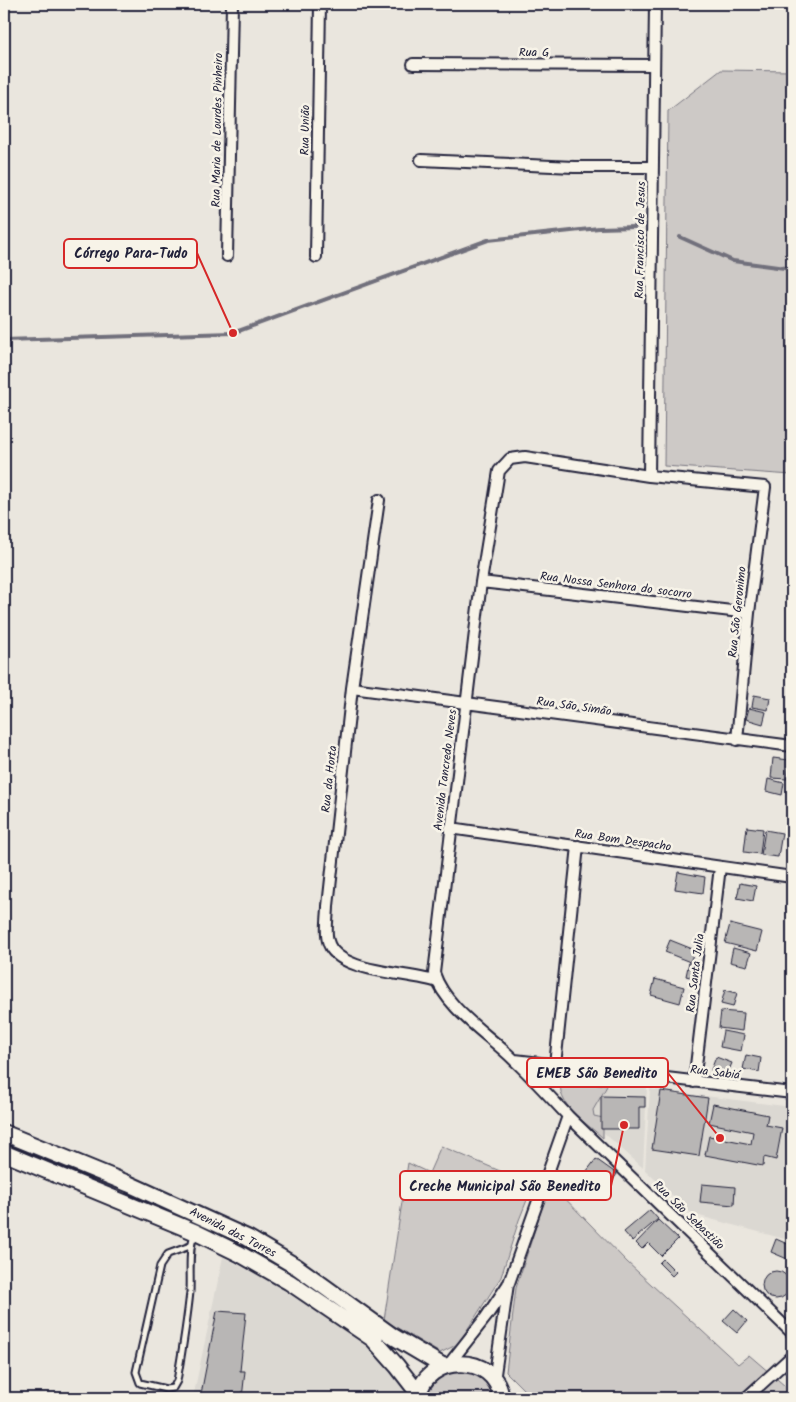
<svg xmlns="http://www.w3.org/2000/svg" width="796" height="1402" viewBox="0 0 796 1402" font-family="Kalam,sans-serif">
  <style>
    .built { fill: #dbd8d2 }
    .green { fill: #cdc9c6; stroke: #787680 }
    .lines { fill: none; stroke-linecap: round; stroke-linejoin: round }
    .stream { stroke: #716f7b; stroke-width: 4 }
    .building { fill: #b8b6b5; stroke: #22223b }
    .service-casing { stroke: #22223b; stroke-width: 9 }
    .minor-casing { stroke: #22223b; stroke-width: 14 }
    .secondary-casing { stroke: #22223b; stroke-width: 19 }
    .service { stroke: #f7f3e8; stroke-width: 5 }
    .minor { stroke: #f7f3e8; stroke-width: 10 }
    .secondary { stroke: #f7f3e8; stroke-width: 15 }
    .labels { text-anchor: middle; stroke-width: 5; stroke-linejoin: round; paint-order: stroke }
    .street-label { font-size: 12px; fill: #22223b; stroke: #f7f3e8 }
    .leader { fill: none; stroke: #d62828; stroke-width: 2 }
    .callout-dot { fill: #d62828; stroke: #f7f3e8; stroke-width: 2 }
    .callout { fill: #f7f3e8; stroke: #d62828; stroke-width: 2 }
    .callout-label { font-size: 14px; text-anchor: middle; font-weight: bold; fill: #22223b }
  </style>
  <rect width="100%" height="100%" fill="#eae6de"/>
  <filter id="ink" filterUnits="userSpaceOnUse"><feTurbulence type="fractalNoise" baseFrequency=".02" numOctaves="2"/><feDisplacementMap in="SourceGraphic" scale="10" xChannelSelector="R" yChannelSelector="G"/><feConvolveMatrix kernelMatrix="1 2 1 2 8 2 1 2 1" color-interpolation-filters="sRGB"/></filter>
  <g filter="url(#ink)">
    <path class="built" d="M612,1084L647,1087L643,1168L603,1132V1118L594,1116L593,1109L607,1086Z
      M650,1089L792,1107V1241L692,1214L645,1170Z
      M223,1257L269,1281L337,1325L375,1353L395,1375L409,1398H240L194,1393Z"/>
    <path class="green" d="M721,70L792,71V475L664,466L668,111Z
      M562,1080L607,1086L593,1110L594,1116L603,1118V1138C588,1124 553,1103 562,1080Z
      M441,1146L533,1185L519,1220L501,1277L458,1344L440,1353L384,1320L408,1163L429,1173Z
      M550,1183L627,1262L738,1364L749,1355L792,1392V1398H532L506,1372L516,1288Z
      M449,1367L485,1375L496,1398H423L424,1392Z"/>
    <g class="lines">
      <path class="stream" d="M680,237L733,261L792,269
        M4,340L233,333L488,240L599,228L635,227"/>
    </g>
    <path class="building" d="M754,695L770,698L768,710L752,707Z
      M749,708L766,712L763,724L746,719Z
      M788,715H792V735L786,734Z
      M773,758L789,760L787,779L771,778Z
      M768,779L784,783L782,795L766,791Z
      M747,827L763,829L760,854L744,852Z
      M765,830L782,833L778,857L761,855Z
      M678,872L705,877L703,893L675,889Z
      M740,883L756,886L753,901L737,898Z
      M790,884H792V911L786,910Z
      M730,924L762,932L757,951L725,943Z
      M670,940L695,950L690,962L665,952Z
      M733,948L751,953L747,966L730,962Z
      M689,962L697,964L694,978L686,976Z
      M655,979L684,987L680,1003L651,995Z
      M725,990L737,993L733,1007L721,1004Z
      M721,1011L744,1013L742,1031L719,1028Z
      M723,1031L744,1035L741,1051L720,1047Z
      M746,1055L761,1058L759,1072L743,1069Z
      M716,1057L732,1063L727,1075L711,1070Z
      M661,1091L708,1098L699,1156L652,1149Z
      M601,1096L645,1097V1107H639V1129H601Z
      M713,1104L768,1115L766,1125L782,1128L776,1160L764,1157L763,1166L705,1155L709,1136L751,1144L753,1132L709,1123Z
      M596,1159L617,1174L602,1196L580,1180Z
      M702,1184L735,1187L734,1205L700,1202Z
      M650,1210L658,1219L632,1241L624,1232Z
      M658,1220L678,1239L661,1256L648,1243L642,1249L636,1243Z
      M776,1239L792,1246V1261L771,1252Z
      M663,1259L676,1272L672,1276L659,1263Z
      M762 1285a14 14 0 1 1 28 0a14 14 0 1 1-28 0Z
      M734,1309L747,1321L737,1333L723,1321Z
      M217,1311L246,1313L240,1371H245L242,1398L201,1394Z"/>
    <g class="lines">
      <defs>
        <path id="service" d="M190,1246L168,1254L160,1266L136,1372L140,1383L166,1389L173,1388L177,1381C182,1352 187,1322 190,1292C191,1274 188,1252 194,1235"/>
        <path id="minor" d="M413,64L654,65
          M421,160L574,167H653
          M227,256L232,4
          M316,257L320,4
          M649,476L655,4
          M379,500L352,688L328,906C328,916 325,931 328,941C336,974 411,972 437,982
          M481,582L749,613
          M352,688L792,746
          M450,828L792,877
          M515,1060L792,1093
          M555,1065L578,846
          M694,1082L720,867
          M568,1116L792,1333
          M449,1364L486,1317L509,1283L568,1116C550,1097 533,1078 514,1060C488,1034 446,1009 434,973L481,582L499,471L510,459L525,457L649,476L765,487L749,613L737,740
          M494,1381L508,1284
          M746,1398L792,1356"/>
        <path id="secondary" d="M4,1133L129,1184L248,1238L297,1267L394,1337L443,1366
          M4,1153L195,1232L240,1254L289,1282L373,1339L397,1366L418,1393
          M418,1398C424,1353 497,1352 501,1398"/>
      </defs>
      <use href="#service" class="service-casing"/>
      <use href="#minor" class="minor-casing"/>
      <use href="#secondary" class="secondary-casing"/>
      <use href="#service" class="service"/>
      <use href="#minor" class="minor"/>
      <use href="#secondary" class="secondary"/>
    </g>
  </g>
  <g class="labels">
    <g class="street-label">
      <text x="534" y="56">Rua G</text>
      <text transform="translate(217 130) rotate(-89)" y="4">Rua Maria de Lourdes Pinheiro</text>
      <text transform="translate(305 130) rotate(-89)" y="4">Rua União</text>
      <text transform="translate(640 240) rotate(-89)" y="4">Rua Francisco de Jesus</text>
      <text transform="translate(616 585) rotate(7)" y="4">Rua Nossa Senhora do socorro</text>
      <text transform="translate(737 612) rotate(-84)" y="4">Rua São Geronimo</text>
      <text transform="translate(574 706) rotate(8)" y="4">Rua São Simão</text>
      <text transform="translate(445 770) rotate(-83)" y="4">Avenida Tancredo Neves</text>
      <text transform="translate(329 779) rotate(-84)" y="4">Rua da Horta</text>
      <text transform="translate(623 840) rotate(8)" y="4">Rua Bom Despacho</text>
      <text transform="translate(695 973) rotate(-83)" y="4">Rua Santa Julia</text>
      <text transform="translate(715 1072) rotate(7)" y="4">Rua Sabiá</text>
      <text transform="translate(689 1215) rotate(44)" y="4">Rua São Sebastião</text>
      <text transform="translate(233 1232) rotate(27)" y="4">Avenida das Torres</text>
    </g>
  </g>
  <path class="leader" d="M233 333L197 253M720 1138L668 1073M624 1125L611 1186"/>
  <g class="callout-dot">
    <circle cx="233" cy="333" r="5"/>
    <circle cx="720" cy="1138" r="5"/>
    <circle cx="624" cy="1125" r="5"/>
  </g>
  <g class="callout">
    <rect x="64" y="239" width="133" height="29" rx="5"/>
    <rect x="527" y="1058" width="141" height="29" rx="5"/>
    <rect x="400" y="1171" width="211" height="29" rx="5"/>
  </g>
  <g class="callout-label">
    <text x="131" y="258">Córrego Para-Tudo</text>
    <text x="597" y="1078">EMEB São Benedito</text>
    <text x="505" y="1191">Creche Municipal São Benedito</text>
  </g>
  <rect width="796" height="1402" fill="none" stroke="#f7f3e8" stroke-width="20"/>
  <rect x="10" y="10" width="776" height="1382" fill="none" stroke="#22223b" stroke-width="2" filter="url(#ink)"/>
</svg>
